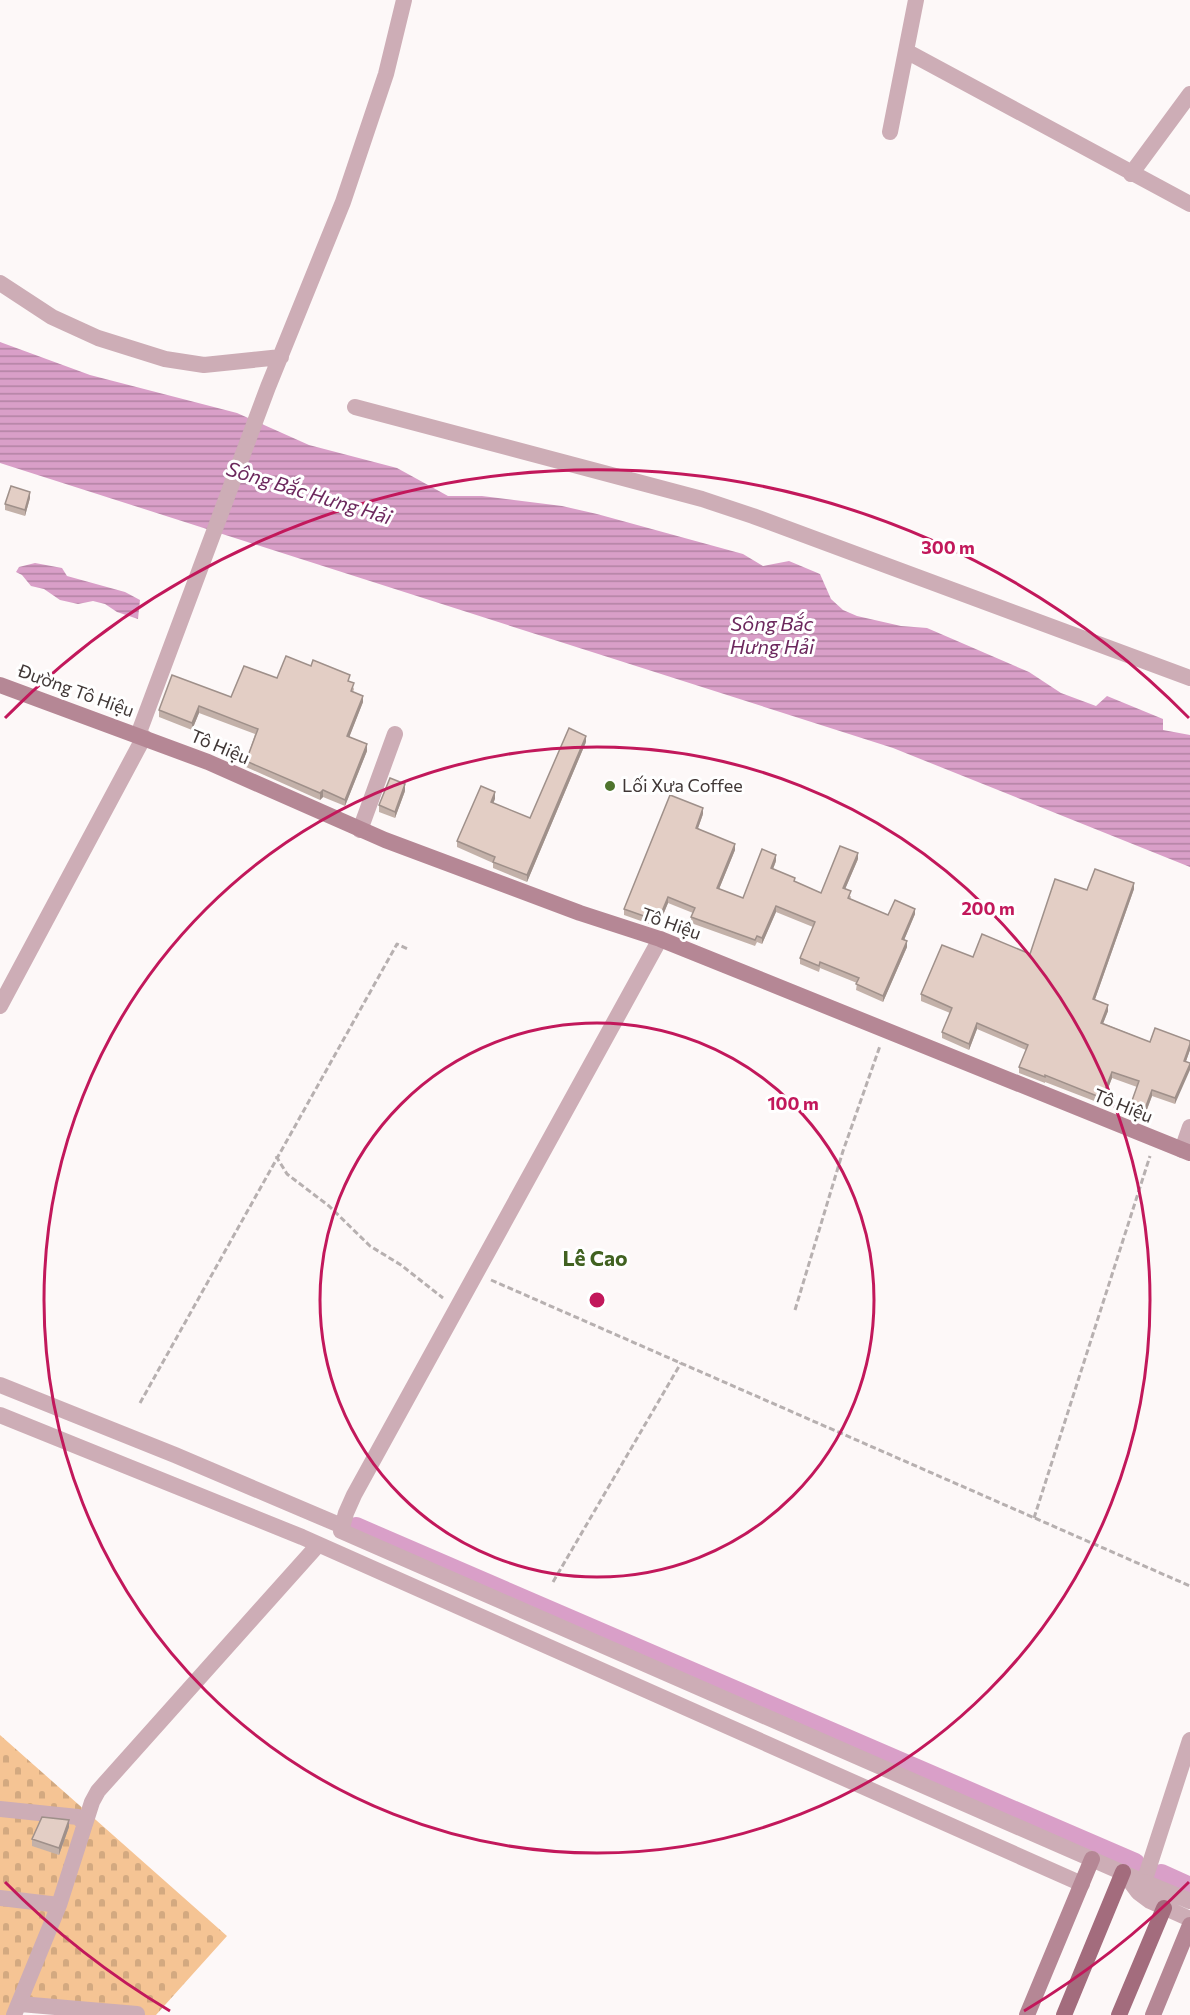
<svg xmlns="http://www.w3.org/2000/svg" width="1190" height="2015" viewBox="0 0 1190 2015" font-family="Commissioner,sans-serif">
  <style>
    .cemetery { fill: url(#cemetery-stones) }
    .water { fill: url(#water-rules) }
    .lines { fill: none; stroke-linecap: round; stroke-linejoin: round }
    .canal { stroke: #d99fc8; stroke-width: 20 }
    .path { stroke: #b7b0b0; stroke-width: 3; stroke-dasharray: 6 3; stroke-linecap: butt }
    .minor { stroke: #cdadb6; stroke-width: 16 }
    .tertiary { stroke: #cdadb6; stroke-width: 16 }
    .secondary { stroke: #b58795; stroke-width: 16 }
    .primary { stroke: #a36c7d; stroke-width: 16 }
    .wall { fill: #c3b1a9 }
    .shaded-wall { fill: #9f908a }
    .building { fill: #e3cec5; stroke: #9f908a; stroke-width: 1.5 }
    .ring { fill: none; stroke: #c2185b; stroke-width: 3 }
    .poi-dot { fill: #4f742d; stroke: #fff; stroke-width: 2 }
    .labels { text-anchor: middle; stroke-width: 6; stroke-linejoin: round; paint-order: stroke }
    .street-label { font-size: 18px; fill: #403736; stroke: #fff }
    .poi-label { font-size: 18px; fill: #403736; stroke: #fff; text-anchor: start }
    .water-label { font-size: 20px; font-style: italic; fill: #6c285d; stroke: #fff }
    .quarter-label { font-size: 21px; font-weight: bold; fill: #416221; stroke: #fff }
    .centre { fill: #c2185b; stroke: #fff; stroke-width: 3 }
    .ring-label { font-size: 18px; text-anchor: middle; font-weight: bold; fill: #c2185b; stroke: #fff; stroke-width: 6; stroke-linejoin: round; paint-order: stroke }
  </style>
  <defs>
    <pattern id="cemetery-stones" width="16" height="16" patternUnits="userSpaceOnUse" patternTransform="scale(1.5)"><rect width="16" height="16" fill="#f5c494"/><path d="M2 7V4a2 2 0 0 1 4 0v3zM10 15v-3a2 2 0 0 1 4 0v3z" fill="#d3a980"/></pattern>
    <pattern id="water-rules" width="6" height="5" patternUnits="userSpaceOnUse" patternTransform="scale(1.5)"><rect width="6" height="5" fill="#d99fc8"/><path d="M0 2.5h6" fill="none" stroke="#b182a3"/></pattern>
  </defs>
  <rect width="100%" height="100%" fill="#fdf8f8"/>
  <path class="cemetery" d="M0,1735L227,1936L156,2015H82L24,2006L19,2015H0Z"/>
  <path class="water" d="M0,342L90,375L237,413L309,445L397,468L448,496H482L562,506L597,514L743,554L763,566L789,561L820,574L831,599L843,610L857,616L901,626L927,628L1029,672L1061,693L1096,706L1107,696L1163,719V730L1190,735V867L893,748L0,463Z
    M35,563L62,568L67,576L125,592L140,600L138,619L117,612L105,604L93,601L78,604L60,600L44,589L31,586L22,575L16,572L19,567Z"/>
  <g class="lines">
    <path class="canal" d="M356,1527L1135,1863
      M1161,1874L1190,1887"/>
    <path class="path" d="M276,1156L287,1174L329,1206L370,1246L401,1265L443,1298
      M491,1280L1190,1586
      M795,1310L843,1151L880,1046
      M140,1403L397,944L408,949
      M1034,1518L1150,1156
      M553,1582L681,1363"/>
    <path class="minor" d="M906,51L1190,204
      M890,132L916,0
      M1131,174L1190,94
      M0,283L52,317L98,338L165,359L204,365L281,357
      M355,407L702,499L753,516L1190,678
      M138,735L268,387L343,202L386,74L404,0
      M360,830L395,734
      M660,939L354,1495L346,1513L341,1531L1144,1882L1190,1740
      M0,1006L144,737
      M1182,1150L1190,1127
      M0,1385L175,1455L342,1526
      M0,1415L302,1537L1082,1884
      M0,1809L78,1817L85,1824
      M0,1898L59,1905
      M20,2004L137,2014
      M14,2015L59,1905L92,1802L98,1791L318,1545"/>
    <path class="tertiary" d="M1123,1872L1138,1892L1150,1901L1190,1919
      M1144,1882L1190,1901"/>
    <path class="secondary" d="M0,685L208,762L385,840L580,913L660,939L1190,1153
      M1027,2015L1092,1859
      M1153,2015L1190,1925"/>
    <path class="primary" d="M1064,2015L1123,1872
      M1119,2015L1164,1908"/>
  </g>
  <path class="wall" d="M30,498L25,516L5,510V504Z
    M277,678L350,681L354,689L353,692L363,702L349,737L367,751L345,806L323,797L320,800L246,767V761L255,734L199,713L192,730L159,717V710L231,697Z
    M586,742L527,882L493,868V863L457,847V841L495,799L493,803L530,818Z
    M405,791L395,818L379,812V805Z
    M703,814L698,828L735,850L719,889L743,898L776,861L773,869L795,882L821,893L858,859L845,889L851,897L850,899L888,915L915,914L904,940L907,947L883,1002L856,990L857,983L820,968L819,972L800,964V958L813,927L776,912L762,944L757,942L755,946L691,923V917L693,913L668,903L658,927L624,915V909Z
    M1134,889L1095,999L1108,1011L1103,1023L1150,1042L1190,1050L1186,1061L1175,1104L1152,1096L1143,1120L1129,1115V1109L1137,1087L1112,1078L1102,1104L1045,1082V1083L1019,1073V1067L1026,1050L977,1029L969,1050L942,1038V1032L950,1013L921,1001V994L973,957L1030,954L1087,890Z
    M69,1827L59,1855L32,1846V1839Z"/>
  <path class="shaded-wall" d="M30,492V498L25,516V510Z
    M363,696V702L347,743V736Z
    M199,706V713L192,730V723Z
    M586,736V742L527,882V875Z
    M367,744V751L345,806V800Z
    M405,784V791L395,818V812Z
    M323,790V797L320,800V793Z
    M495,792V799L491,808V802Z
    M703,808V814L696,834V828Z
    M735,844V850L717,894V888Z
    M858,853V859L843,894V888Z
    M776,855V861L771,874V868Z
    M1134,883V889L1093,1005V999Z
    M668,897V903L658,927V921Z
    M776,906V912L762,944V938Z
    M915,909V914L902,945V939Z
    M907,941V947L883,1002V996Z
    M1108,1005V1011L1101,1029V1023Z
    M977,1023V1029L969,1050V1044Z
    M1190,1044V1050L1184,1067V1061Z
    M1190,1064V1070L1175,1104V1098Z
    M1112,1072V1078L1102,1104V1098Z
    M1152,1090V1096L1143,1120V1114Z
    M69,1820V1827L59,1855V1848Z"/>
  <path class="building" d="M11,486L30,492L25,510L5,504Z
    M286,656L311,666L313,660L350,675L348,681L354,683L351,691L363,696L347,736L367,744L345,800L323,790L320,793L246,761L258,729L199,706L192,723L159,710L172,675L231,697L244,666L277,678Z
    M569,728L586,736L527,875L493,862L495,857L457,841L481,786L495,792L491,802L530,818Z
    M390,778L405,784L395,812L379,805Z
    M670,795L703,808L696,828L735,844L717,888L743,898L762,849L776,855L771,868L795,878L794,881L821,893L840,846L858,853L843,888L851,891L848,898L888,915L895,900L915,909L902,939L907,941L883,996L856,984L859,978L820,962L819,966L800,958L815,922L776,906L762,938L757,936L755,940L691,917L695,908L668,897L658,921L624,909Z
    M1095,869L1134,883L1093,999L1108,1005L1101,1023L1150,1042L1155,1028L1190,1041V1044L1184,1061L1190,1063V1064L1175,1098L1152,1090L1143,1114L1129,1109L1139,1081L1112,1072L1102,1098L1045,1075V1077L1019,1067L1028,1045L977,1023L969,1044L942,1032L952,1008L921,994L942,945L973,957L982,934L1030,954L1055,879L1087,890Z
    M42,1817L69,1820L59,1848L32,1839Z"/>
  <g class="ring">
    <circle cx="597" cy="1300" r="277"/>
    <circle cx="597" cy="1300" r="553"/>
    <path d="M1189 1882A830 830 0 0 1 1024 2011M170 2011A830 830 0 0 1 5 1882M5 718A830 830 0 0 1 1189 718"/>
  </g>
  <circle class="poi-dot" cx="610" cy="786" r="6"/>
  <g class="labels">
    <g class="street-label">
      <text transform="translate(76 691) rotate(20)" y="6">Đường Tô Hiệu</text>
      <text transform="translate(220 747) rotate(23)" y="6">Tô Hiệu</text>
      <text transform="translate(671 924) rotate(20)" y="6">Tô Hiệu</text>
      <text transform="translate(1123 1106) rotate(22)" y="6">Tô Hiệu</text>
    </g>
    <g class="poi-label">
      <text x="622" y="792">Lối Xưa Coffee</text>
    </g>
    <g class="water-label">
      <text transform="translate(309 493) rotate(17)" y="7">Sông Bắc Hưng Hải</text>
      <text x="772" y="631">Sông Bắc<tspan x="772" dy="23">Hưng Hải</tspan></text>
    </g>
    <g class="quarter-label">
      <text x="595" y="1266">Lê Cao</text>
    </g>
  </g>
  <circle cx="597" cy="1300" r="9" class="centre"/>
  <g class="ring-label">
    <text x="948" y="554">300 m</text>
    <text x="988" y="915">200 m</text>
    <text x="793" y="1110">100 m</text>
  </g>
</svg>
